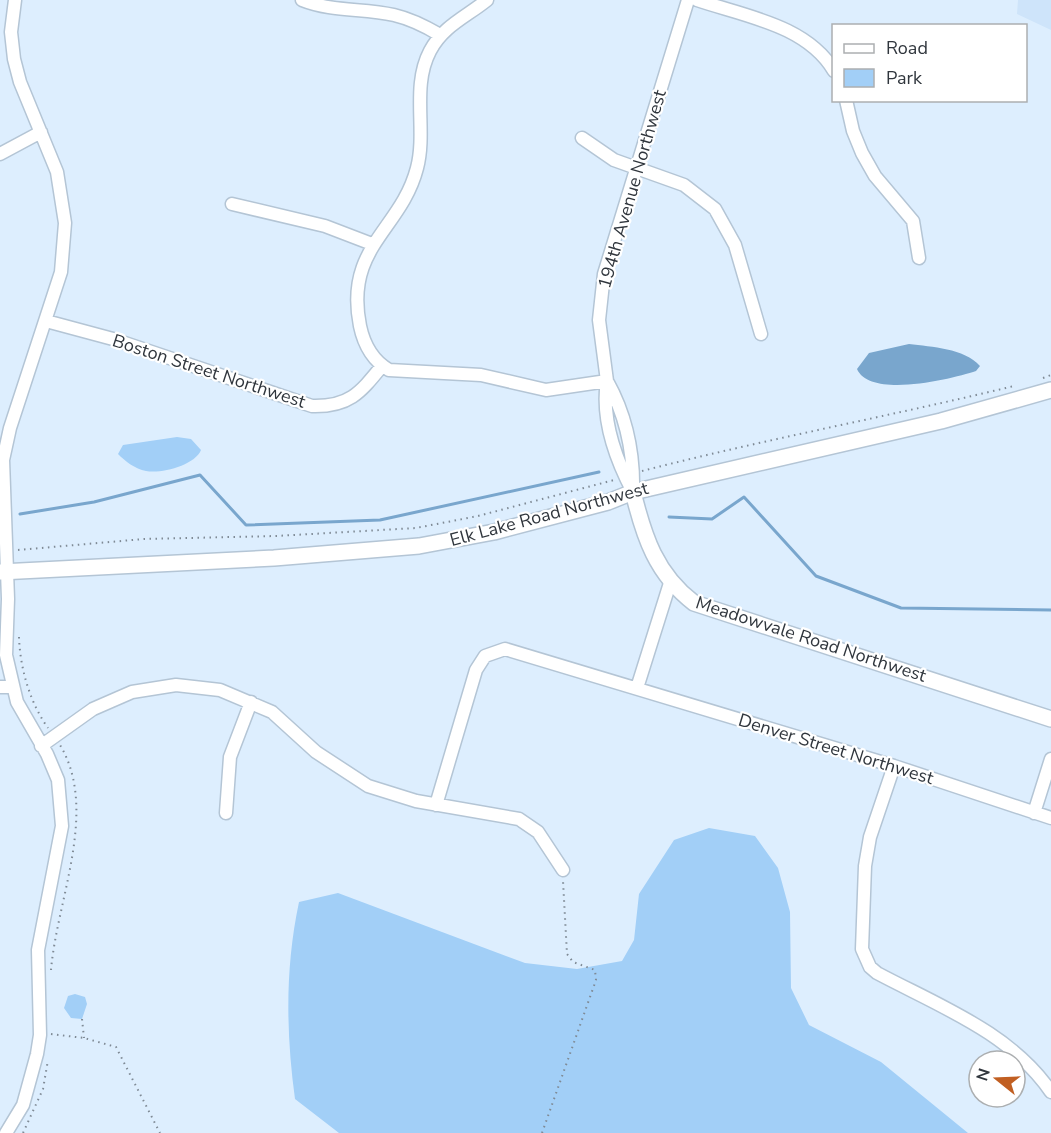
<svg xmlns="http://www.w3.org/2000/svg" width="1051" height="1133" viewBox="0 0 1051 1133" font-family="'Nunito Sans',sans-serif">
  <style>
    .built { fill: #cee4fa }
    .green { fill: #a2cff7 }
    .water { fill: #79a6cd }
    .lines { fill: none; stroke-linecap: round; stroke-linejoin: round }
    .stream { stroke: #79a6cd; stroke-width: 3 }
    .minor-casing { stroke: #b4c5d5; stroke-width: 15 }
    .tertiary-casing { stroke: #b4c5d5; stroke-width: 18 }
    .path { stroke: #7f8a95; stroke-width: 2; stroke-dasharray: 1.5 4.5; stroke-linecap: butt }
    .minor { stroke: #fff; stroke-width: 12 }
    .tertiary { stroke: #fff; stroke-width: 15 }
    .labels { text-anchor: middle; stroke-width: 4.5; stroke-linejoin: round; paint-order: stroke }
    .street-label { font-size: 18px; fill: #30363d; stroke: #fff }
  </style>
  <rect width="100%" height="100%" fill="#ddeefe"/>
  <path class="built" d="M1018,0H1051V30L1017,14Z"/>
  <path class="green" d="M177,437L191,439L201,450C195,465 162,474 146,471C135,469 125,461 118,454L123,445Z
    M709,828L755,836L778,868L790,912L791,988L809,1025L881,1062L968,1133H339L295,1099C286,1033 285,968 299,902L338,893L525,963L577,969L622,961L634,940L639,894L674,840Z
    M75,994L85,997L87,1004L82,1019L71,1018L64,1008L68,996Z"/>
  <path class="water" d="M909,344C932,347 964,348 980,366L976,371C952,379 870,399 857,369L869,353Z"/>
  <g class="lines">
    <path class="stream" d="M20,514L94,502L200,475L246,525L380,520L599,472
      M669,517L712,519L744,497L816,576L901,608L1051,610"/>
    <defs>
      <path id="minor" d="M302,0C332,12 363,8 394,15C411,19 425,26 440,35
        M487,0C466,17 443,26 430,51C411,87 427,130 417,168C401,230 344,247 360,326C364,345 372,360 389,370L481,375L546,390L607,381L599,320L604,274L688,0
        M697,0C744,16 807,25 834,71
        M846,100L853,131L862,153L875,176L913,221L919,258
        M582,138L614,160L684,185L715,209L735,245L761,334
        M0,154L41,132
        M232,204L325,226L372,244
        M46,321L113,339L312,406C349,407 360,393 382,366
        M607,381C626,415 634,453 633,492C615,458 601,419 607,381Z
        M0,687H12
        M637,688L670,583
        M41,746L93,709L132,692L176,685L220,690L272,712L316,752L368,786L416,801L519,819L538,832L563,870
        M894,766L870,837L865,866L862,949L870,967L877,973C939,1006 1011,1033 1051,1092
        M436,805L476,670L485,656L505,649L894,766L1051,818
        M226,813L230,757L251,702
        M1034,813L1051,759
        M6,1133L23,1105L37,1054L40,1035L38,950L62,826L58,780L47,754L17,702L6,655L8,599L3,460L10,428L61,272L65,223L57,172L20,82L14,59L11,32L15,0"/>
      <path id="tertiary" d="M633,492C644,537 656,574 694,603L1051,719
        M0,572L274,558L419,546L494,532L608,502L633,492L941,421L1051,390"/>
    </defs>
    <use href="#minor" class="minor-casing"/>
    <use href="#tertiary" class="tertiary-casing"/>
    <path class="path" d="M1043,378L1051,375
      M642,471C766,439 891,416 1014,386
      M18,550L144,539L276,536L416,528L478,516L614,480
      M19,637C20,668 30,703 48,728
      M51,970C57,899 99,810 60,745
      M82,1019L84,1038
      M51,1034L84,1038L116,1047L160,1133
      M23,1133L43,1089L48,1060
      M542,1133L596,980L595,970L573,962L567,954L563,881"/>
    <use href="#minor" class="minor"/>
    <use href="#tertiary" class="tertiary"/>
  </g>
  <g class="labels">
    <g class="street-label">
      <text transform="translate(632 189) rotate(-74)" y="6">194th Avenue Northwest</text>
      <text transform="translate(209 371) rotate(18)" y="6">Boston Street Northwest</text>
      <text transform="translate(549 514) rotate(-15)" y="6">Elk Lake Road Northwest</text>
      <text transform="translate(811 639) rotate(18)" y="6">Meadowvale Road Northwest</text>
      <text transform="translate(836 749) rotate(17)" y="6">Denver Street Northwest</text>
    </g>
  </g>
  <rect x="832" y="24" width="195" height="78" fill="#ffffff" stroke="#acafb1" stroke-width="1.5"/>
  <rect x="844" y="44" width="30" height="9" fill="#ffffff" stroke="#acafb1" stroke-width="1.5"/>
  <text x="886" y="54" font-size="18" fill="#30363d">Road</text>
  <rect x="844" y="69" width="30" height="18" fill="#a2cff7" stroke="#acafb1" stroke-width="1.5"/>
  <text x="886" y="84" font-size="18" fill="#30363d">Park</text>
  <g transform="translate(997 1079) rotate(288)"><circle r="28" fill="#ffffff" stroke="#acafb1" stroke-width="1.5"/>
  <path d="M0-4.5L10 22L0 15L-10 22Z" fill="#c15f22"/>
  <text y="-9" font-size="16" font-weight="bold" text-anchor="middle" fill="#30363d">N</text>
  </g>
</svg>
